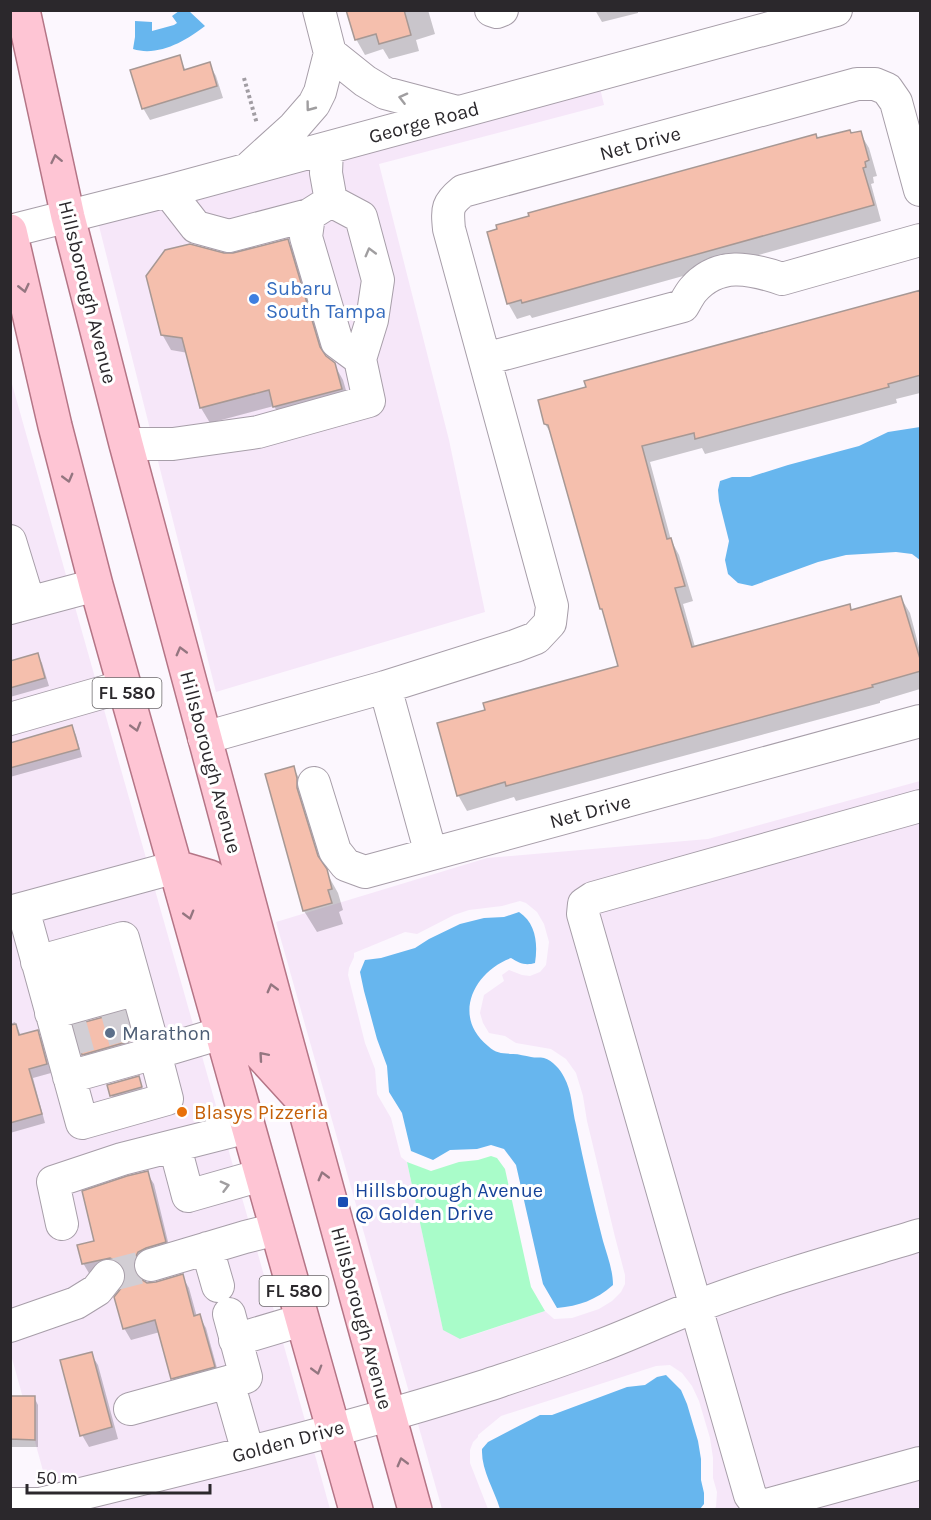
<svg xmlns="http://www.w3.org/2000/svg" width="931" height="1520" viewBox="0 0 931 1520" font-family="Karla,sans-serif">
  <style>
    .built { fill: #f6e7f9; fill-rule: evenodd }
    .green { fill: #a9fcc9 }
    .water { fill: #67b6ee }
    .shadow { fill: #0003 }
    .building { fill: #f5bfad; stroke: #a79894; stroke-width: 1.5 }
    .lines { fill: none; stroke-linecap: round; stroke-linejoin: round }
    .minor-tunnel { stroke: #d2ced4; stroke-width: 32; stroke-dasharray: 32 16; stroke-linecap: butt }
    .minor-casing { stroke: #a79ea9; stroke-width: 34 }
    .major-casing { stroke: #b47586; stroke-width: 36 }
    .path { stroke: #a19da3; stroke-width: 4; stroke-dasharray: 3 3; stroke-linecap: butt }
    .minor { stroke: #fff; stroke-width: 32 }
    .major { stroke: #fec5d4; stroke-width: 33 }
    .oneway { stroke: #a09ea0 }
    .oneway2 { stroke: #947680 }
    .shop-dot { fill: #3f7fe0; stroke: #fff; stroke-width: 2 }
    .service-dot { fill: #5c6f8a; stroke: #fff; stroke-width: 2 }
    .food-dot { fill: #e8710a; stroke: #fff; stroke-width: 2 }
    .transit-dot { fill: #1a4fb4; stroke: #fff; stroke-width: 2 }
    .labels { text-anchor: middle; stroke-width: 6; stroke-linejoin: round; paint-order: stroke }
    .shield { fill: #fff; stroke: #6b686b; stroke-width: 1.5 }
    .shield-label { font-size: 18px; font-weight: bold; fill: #2b282c }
    .street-label { font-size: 20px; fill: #2b282c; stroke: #fff }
    .shop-label { font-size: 20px; fill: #366cbe; stroke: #fff; text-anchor: start }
    .service-label { font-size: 20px; fill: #4e5e75; stroke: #fff; text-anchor: start }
    .food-label { font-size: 20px; fill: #c56008; stroke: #fff; text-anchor: start }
    .transit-label { font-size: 20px; fill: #164399; stroke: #fff; text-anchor: start }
  </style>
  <rect width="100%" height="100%" fill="#fcf7fe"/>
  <path class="built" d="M600,88L604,105L379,164L449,440L485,612L216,692L98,222Z
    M10,377L306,1424L48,1489L10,1351Z
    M920,781V1509H714L716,1507L717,1492L713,1478V1458L710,1438L699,1401L692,1386L682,1373L670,1365L656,1366L501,1416L478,1435V1437L473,1442L470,1450V1463L488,1509H442L276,922L487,858L708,839ZM520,901L526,903L537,912L544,924L549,942L546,965L540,972L530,976L522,975L509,970L502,975L504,981L484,995L480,1013L483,1023L489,1033L505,1036L516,1043L551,1049L566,1059L576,1073L583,1096L587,1121L615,1237L625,1275V1284L621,1292L612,1301L599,1309L572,1318L554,1319L545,1311L461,1339L443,1329L407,1162L401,1157L391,1118L377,1094L375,1069L365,1043L348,975L349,968L354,957V953L405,932L417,934L454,915L469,910L502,906Z
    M313,1448L330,1509L71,1510Z"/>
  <path class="green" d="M491,1156L497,1158L505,1169L531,1287L545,1311L460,1339L443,1330L407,1162L431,1171L459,1162L478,1160Z"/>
  <path class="water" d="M179,11H189L205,26C186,41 158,57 133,49L135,37V21L152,22V31L174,25L177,23L172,16Z
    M920,427V560L912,554L896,552L846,555L818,562L752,586L738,583L728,574L725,560L729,541L719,501L718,490L720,481L732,477H750L788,465L859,446L888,432Z
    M519,912C536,923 538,944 535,963C525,966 519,963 511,958C473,972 452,1017 488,1046C497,1054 501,1053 513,1054C519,1054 525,1056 531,1057C535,1058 540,1057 544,1058C553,1061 560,1069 564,1077C572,1091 572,1109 576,1125C584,1164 593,1203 603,1241C607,1255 613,1270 613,1285C596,1300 579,1306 557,1308L543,1284L516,1165L504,1149L491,1145L477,1149L450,1150L433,1160L411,1151L402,1113L389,1092L387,1066L377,1039L364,991L360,972L365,960L381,958L415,948L429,939L460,924L484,918L504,917Z
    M666,1375L681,1390L687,1404L698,1441L701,1459V1480L704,1493V1504L700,1509H500C494,1489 481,1470 482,1449L488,1442L540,1415H552L627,1387L645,1385L657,1377Z"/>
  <path class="shadow" d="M348,10H428L435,34L416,40L419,51L389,59L383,49L365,55L356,39Z
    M595,10H638V13L602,22Z
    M179,57L186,71L209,64L216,76L223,98L150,120L143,108Z
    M860,133L869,148L877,176L873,177L874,183L871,184L881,221L532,318L530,315L517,319L508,303L817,140Z
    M288,241L297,256L326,358L334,364L343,380L350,404L283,422L274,406L210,423L201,408L188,353L171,350L162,334L224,255H233Z
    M920,291V393L896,399L897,403L705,454L702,448L650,462L671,540L679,555L693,601L683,604L695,647L849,606L852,611L901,598L910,613L920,651V689L880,701V703L516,801L514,797L467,811L458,795L487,711L620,667L553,437L545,424Z
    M37,655L42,663L49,686L10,697V662Z
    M72,727L76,735L82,757L10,777V744Z
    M293,767L305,789L308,811L328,875L338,893L343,910L339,912L343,924L317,932L304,911Z
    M123,1017L130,1045L85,1057L83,1054Z
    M15,1022L21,1036L37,1032L42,1040L51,1073L33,1078L45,1123L10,1133V1024Z
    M140,1081L143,1091L113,1099L109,1086Z
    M147,1173L154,1184L171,1254L140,1273V1280L147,1284L182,1276L189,1288L197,1317L199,1316L206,1328L220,1379L179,1390L172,1378L160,1332L131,1340L124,1328L126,1273L118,1269L90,1275L83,1263L96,1242Z
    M91,1354L98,1365L118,1439L89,1447L82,1435Z
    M10,1397H34L38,1405V1447H10Z"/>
  <path class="building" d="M346,10H404L411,35L379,44L376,34L355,40Z
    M180,55L184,70L210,62L217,86L142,109L130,70Z
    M850,130L851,133L861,131L869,160L865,162L866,167L863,168L874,205L522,303L521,300L507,304L487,232L497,229L496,225L529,216L528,213L816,134L817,138Z
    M288,239L320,347L326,356L335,363L342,389L273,407L269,390L200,408L182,338L161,335L146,276L165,250L190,244L224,253H233Z
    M921,290V375L888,384L889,387L695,439L694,433L642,446L667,539L671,538L685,586L675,588L692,647L850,604L851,610L901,596L921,662V671L872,685L873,687L506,786L505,782L457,796L437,723L485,710L483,703L618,666L602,609H600L548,425L544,424L538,400L586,387L584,381Z
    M38,653L45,678L10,688V661Z
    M72,725L79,749L10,768V743Z
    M294,766L297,778V788L318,856L327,869L332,889L328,890L332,903L303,911L265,774Z
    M122,1012L130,1041L82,1055L74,1025Z
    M16,1024L19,1035L38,1030L47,1064L29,1069L42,1114L10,1123V1025Z
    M139,1076L142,1087L110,1096L107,1085Z
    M148,1171L166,1242L146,1248L138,1252L134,1260V1271L139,1278L147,1283L156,1282L183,1274L194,1316L200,1314L215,1367L171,1379L155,1320L123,1329L114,1297L122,1287L126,1279L124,1269L119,1262L110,1258L82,1264L77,1245L94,1241L82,1191L127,1176Z
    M92,1352L112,1427L80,1436L60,1360Z
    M10,1396H35V1440L10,1439Z"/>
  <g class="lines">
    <path class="minor-tunnel" d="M59,1043L145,1019
      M108,1276L151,1265"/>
    <defs>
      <path id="minor" d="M491,10L497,12L502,10
        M330,53L365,81L385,93L457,112
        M251,166L294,127L314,104L320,92L330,53L319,10
        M168,191L196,227L229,236L309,215L331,201L326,173L327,148
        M309,215L306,237L337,342L360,359L372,320L378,280L361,217L331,201
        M10,231L168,191L836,10
        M485,359L683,306C686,301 689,295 693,290C718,261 750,268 782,279L920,240
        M126,444H173L258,432L369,401L360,359
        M10,541L29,603
        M10,608L96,585
        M385,687L431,854
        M10,719L125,686
        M204,738L385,687L515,646L536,638L550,623L552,606L449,229C447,208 447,204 463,191L857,84H875L887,89L896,102L920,190
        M314,783L335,851L346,865L365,872L920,721
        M920,806L593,898L584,904L583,914C638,1108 696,1301 750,1495L756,1503L767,1505L920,1463
        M23,909L82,1123L167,1099L155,1053L222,1033
        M10,912L176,867
        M37,962L123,938L155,1053L69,1077
        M44,985L129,961
        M51,1013L137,989
        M175,1147L188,1196L262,1175
        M62,1224L53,1182L122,1159L248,1127
        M207,1248L218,1286
        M151,1265L245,1237L277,1229
        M229,1314L246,1377L228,1382L248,1452
        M10,1326L76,1303L97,1290L108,1276
        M235,1340L302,1320
        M130,1409L228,1382
        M10,1504H40C190,1467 341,1432 488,1385C524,1373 561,1361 597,1347C632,1334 665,1318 700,1305C772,1278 847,1257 920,1235"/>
      <path id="major" d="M23,10L68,217L126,444L280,1018L415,1510
        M10,231L55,426L96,585L356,1510
        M176,867L210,877L257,1050L299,1096"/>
    </defs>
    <use href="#minor" class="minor-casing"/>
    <use href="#major" class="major-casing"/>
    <path class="path" d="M244,78L257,124"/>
    <use href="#minor" class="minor"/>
    <use href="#major" class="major"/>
  </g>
  <defs><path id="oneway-chevron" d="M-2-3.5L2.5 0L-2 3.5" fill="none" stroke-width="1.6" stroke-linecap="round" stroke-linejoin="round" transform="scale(1.5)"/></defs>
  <g class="oneway">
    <use href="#oneway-chevron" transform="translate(403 98) rotate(-166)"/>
    <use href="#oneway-chevron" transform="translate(310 107) rotate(127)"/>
    <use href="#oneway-chevron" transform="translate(370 252) rotate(-105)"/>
    <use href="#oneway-chevron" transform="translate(225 1186) rotate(-15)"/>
  </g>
  <g class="oneway2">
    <use href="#oneway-chevron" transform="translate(56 159) rotate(-102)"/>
    <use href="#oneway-chevron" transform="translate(24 288) rotate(77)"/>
    <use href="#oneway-chevron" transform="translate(68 478) rotate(75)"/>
    <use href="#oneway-chevron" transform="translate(181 651) rotate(-105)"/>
    <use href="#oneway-chevron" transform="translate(136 727) rotate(74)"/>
    <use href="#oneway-chevron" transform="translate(189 915) rotate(74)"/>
    <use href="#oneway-chevron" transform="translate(272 988) rotate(-105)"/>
    <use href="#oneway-chevron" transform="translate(263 1056) rotate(-131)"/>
    <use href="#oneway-chevron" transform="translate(323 1176) rotate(-105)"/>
    <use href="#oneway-chevron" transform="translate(317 1370) rotate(74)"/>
    <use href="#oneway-chevron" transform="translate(402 1462) rotate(-105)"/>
  </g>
  <circle class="shop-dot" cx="254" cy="299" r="6"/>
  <circle class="service-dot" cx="110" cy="1033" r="6"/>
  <circle class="food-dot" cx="182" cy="1112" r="6"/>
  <rect class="transit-dot" x="337" y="1196" width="12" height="12" rx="3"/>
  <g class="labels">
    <g class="shield">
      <rect x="92.5" y="678" width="69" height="30" rx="4.5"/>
      <rect x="259.5" y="1276" width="69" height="30" rx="4.5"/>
    </g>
    <g class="shield-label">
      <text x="127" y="699">FL 580</text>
      <text x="294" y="1297">FL 580</text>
    </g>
    <g class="street-label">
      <text transform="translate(424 122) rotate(-15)" y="7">George Road</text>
      <text transform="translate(640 143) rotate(-15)" y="7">Net Drive</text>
      <text transform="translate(88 292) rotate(76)" y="7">Hillsborough Avenue</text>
      <text transform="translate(211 762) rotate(75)" y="7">Hillsborough Avenue</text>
      <text transform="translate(590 811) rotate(-15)" y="7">Net Drive</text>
      <text transform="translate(362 1318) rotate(75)" y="7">Hillsborough Avenue</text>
      <text transform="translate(288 1441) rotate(-15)" y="7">Golden Drive</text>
    </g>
    <g class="shop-label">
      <text x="266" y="295">Subaru<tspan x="266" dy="23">South Tampa</tspan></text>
    </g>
    <g class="service-label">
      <text x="122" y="1040">Marathon</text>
    </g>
    <g class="food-label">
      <text x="194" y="1119">Blasys Pizzeria</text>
    </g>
    <g class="transit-label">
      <text x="355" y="1197">Hillsborough Avenue<tspan x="355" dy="23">@ Golden Drive</tspan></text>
    </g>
  </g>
  <rect width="931" height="1520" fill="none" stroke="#2b282c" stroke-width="24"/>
  <path d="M27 1484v9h183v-9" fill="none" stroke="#2b282c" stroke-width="3"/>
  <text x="36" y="1484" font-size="18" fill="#2b282c" stroke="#ffffff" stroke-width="4.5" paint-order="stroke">50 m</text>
</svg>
